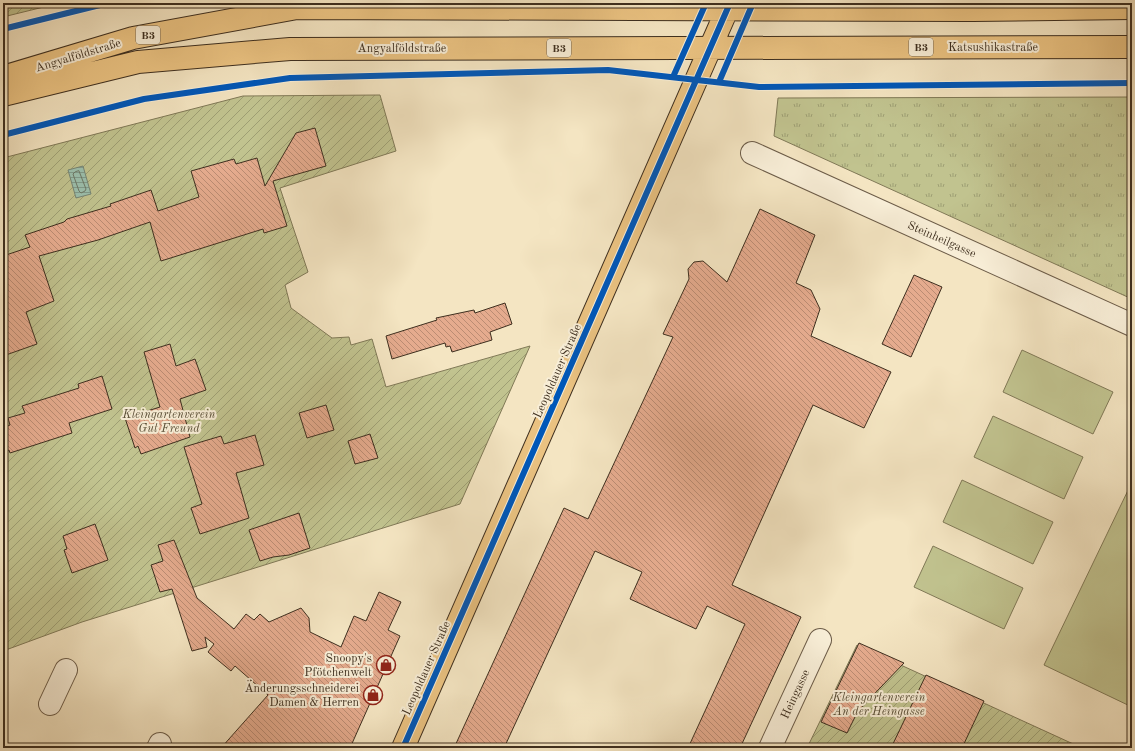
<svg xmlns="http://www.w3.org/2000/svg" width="1135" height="751" viewBox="0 0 1135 751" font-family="'Old Standard TT',serif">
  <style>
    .grass { fill: url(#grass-tufts); stroke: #807957 }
    .park { fill: #c1c38f; stroke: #807957 }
    .garden { fill: url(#garden-furrows); stroke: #807957 }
    .water { fill: url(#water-rules); stroke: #768675 }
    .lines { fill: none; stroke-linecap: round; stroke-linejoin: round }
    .shore { stroke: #6d7866; stroke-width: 1 }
    .building { fill: url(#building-back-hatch); stroke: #3e2f1f }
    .minor-casing { stroke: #6c5c48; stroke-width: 24 }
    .major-casing { stroke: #3e2f1f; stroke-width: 24 }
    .minor { stroke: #f8eed7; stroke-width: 22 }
    .major { stroke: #eac281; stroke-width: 22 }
    .cycleway-casing { stroke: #f8eed7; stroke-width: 8 }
    .cycleway { stroke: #0057b8; stroke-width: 6 }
    .labels { text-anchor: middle; stroke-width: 4; stroke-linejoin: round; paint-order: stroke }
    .shield { fill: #f8eed7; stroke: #766856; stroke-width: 1 }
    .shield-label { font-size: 11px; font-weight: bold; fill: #3e2f1f }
    .street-label { font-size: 12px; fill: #3e2f1f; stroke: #f8eed7 }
    .park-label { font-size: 12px; font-style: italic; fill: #584d35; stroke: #f8eed7 }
    .poi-label { font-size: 12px; fill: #3e2f1f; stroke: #f8eed7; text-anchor: end }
  </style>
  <defs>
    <pattern id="grass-tufts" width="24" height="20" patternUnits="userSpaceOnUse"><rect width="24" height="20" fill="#c1c38f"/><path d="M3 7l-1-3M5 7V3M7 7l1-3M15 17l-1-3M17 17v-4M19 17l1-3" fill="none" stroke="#9e9f74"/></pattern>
    <pattern id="garden-furrows" width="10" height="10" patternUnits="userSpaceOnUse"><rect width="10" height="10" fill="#c1c38f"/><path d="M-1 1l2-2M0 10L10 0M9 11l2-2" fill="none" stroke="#9e9f74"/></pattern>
    <pattern id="water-rules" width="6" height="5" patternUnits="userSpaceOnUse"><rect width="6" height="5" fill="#9cc0ae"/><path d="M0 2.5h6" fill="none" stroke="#819c8d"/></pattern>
    <pattern id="building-back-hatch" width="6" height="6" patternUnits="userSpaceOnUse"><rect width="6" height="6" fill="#e5ab8e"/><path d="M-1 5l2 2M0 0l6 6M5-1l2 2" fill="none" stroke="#bb8c73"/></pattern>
  </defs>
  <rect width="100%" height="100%" fill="#f4e5c2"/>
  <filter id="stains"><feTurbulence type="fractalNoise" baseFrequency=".005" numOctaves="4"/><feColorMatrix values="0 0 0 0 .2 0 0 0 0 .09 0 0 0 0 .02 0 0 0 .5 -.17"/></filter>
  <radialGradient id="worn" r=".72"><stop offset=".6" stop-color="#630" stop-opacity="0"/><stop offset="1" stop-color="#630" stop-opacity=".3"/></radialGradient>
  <path class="grass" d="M1132,97V299L774,136L778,98Z"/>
  <path class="park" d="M1022,350L1113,392L1093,434L1003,392Z
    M993,416L1083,457L1064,499L974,457Z
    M962,480L1053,522L1033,564L943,522Z
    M1132,482V707L1044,665Z
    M933,546L1023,588L1004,629L914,587Z"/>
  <path class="garden" d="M3,3H60L3,17Z
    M380,95L396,151L280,188L308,272L285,285L291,308L332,338L349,337L351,345L372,339L386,387L530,346L460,504L82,622L3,651V158L243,96Z
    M857,645L1082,748H807Z"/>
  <path class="water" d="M83,166L91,194L76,198L68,170Z"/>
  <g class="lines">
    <path class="shore" d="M79,171L86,189L85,191L81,193L79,191L73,174L75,172Z"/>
  </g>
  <path class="building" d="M315,128L326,166L273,181L287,226L264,233L263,229L161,261L150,222L98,240L39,256L54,301L26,312L37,344L3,356V256L30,247L25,235L64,222L67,219L111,206L110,204L151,190L158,211L199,197L191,171L234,159L236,164L257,158L265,186L296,133Z
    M760,209L815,235L796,283L811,290L820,309L811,336L891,372L864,428L813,405L732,585L801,617L740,748H688L745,624L707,606L696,629L630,599L642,572L595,551L504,748H454L564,508L588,519L673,337L663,334L689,279L688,269L694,262L703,261L727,282Z
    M914,275L942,287L911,357L882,344Z
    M505,303L512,324L490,332L492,340L452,352L450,346L446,347L445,343L392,359L386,336L437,320L436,318L474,310L475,313Z
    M170,344L176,366L195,359L206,390L180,399L190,437L141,454L138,446L135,448L125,418L160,407L144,352Z
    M102,376L112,409L69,423L72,433L10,453L9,450L3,453V428L10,425L8,418L25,413L22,406L79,388L78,384Z
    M326,405L334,430L307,438L299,413Z
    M370,434L378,458L355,464L348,441Z
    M255,435L264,465L236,473L249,518L200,534L191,508L202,504L184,447L221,436L224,444Z
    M299,513L310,548L289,555L273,557L260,561L249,530Z
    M95,524L108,560L72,573L64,550L67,549L63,536Z
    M174,540L197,598L234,629L246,614L254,620L260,614L269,622L301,608L309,618L310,632L341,647L354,616L366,621L379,592L401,602L388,630L400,636L350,748H221L268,695L235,666L231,671L208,652L214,644L205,637L207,647L192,651L172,589L160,592L151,565L163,561L158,545Z
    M859,643L904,663L858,711L847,733L821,722Z
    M926,675L984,701L962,748H891Z"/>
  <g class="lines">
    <defs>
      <path id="minor" d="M752,153L1132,325
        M50,704L66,670
        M158,748L160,744
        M770,748L820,640"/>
      <path id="major" d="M3,77L133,38L297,8L973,10L1132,8
        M3,95L138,62L290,49L1132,47
        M403,748L730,3"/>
    </defs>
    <use href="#minor" class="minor-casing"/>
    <use href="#major" class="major-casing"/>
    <use href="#minor" class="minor"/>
    <use href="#major" class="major"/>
    <defs>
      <path id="cycleway" d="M3,29L108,3
        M673,77L706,3
        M719,82L753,3
        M3,135L144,99L290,78L608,70L759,87L1132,83
        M403,748L730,3"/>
    </defs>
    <use href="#cycleway" class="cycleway-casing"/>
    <use href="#cycleway" class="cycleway"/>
  </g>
  <defs>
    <symbol id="shop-ring" viewBox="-11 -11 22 22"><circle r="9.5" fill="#f8eed7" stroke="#8f2418" stroke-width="1.5"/><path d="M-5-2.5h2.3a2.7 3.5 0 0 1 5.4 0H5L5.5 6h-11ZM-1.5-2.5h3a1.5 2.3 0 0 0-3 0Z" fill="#8f2418"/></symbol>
  </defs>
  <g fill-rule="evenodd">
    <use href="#shop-ring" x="375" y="654" width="22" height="22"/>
    <use href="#shop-ring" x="362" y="684" width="22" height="22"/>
  </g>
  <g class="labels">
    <g class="shield">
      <rect x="136" y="26" width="24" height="18" rx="3"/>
      <rect x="909" y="38" width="24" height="18" rx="3"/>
      <rect x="547" y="39" width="24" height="18" rx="3"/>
    </g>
    <g class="shield-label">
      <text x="148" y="39">B3</text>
      <text x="921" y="51">B3</text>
      <text x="559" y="52">B3</text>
    </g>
    <g class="street-label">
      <text x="993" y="51">Katsushikastraße</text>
      <text x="402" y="52">Angyalföldstraße</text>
      <text transform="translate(78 55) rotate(-17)" y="4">Angyalföldstraße</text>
      <text transform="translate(942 239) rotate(24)" y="4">Steinheilgasse</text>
      <text transform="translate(557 371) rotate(-66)" y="4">Leopoldauer Straße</text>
      <text transform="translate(426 668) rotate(-66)" y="4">Leopoldauer Straße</text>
      <text transform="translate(795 694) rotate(-65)" y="4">Heingasse</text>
    </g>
    <g class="park-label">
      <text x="169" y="418">Kleingartenverein<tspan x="169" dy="14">Gut Freund</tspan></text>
      <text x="879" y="701">Kleingartenverein<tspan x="879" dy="14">An der Heingasse</tspan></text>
    </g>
    <g class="poi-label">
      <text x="372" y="662">Snoopy's<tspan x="372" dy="14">Pfötchenwelt</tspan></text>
      <text x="359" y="692">Änderungsschneiderei<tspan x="359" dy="14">Damen &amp; Herren</tspan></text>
    </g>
  </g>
  <rect width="1135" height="751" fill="none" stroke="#f4e5c2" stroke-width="16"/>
  <rect x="4" y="4" width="1127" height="743" fill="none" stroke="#3e2f1f" stroke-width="2"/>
  <rect x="8" y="8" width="1119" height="735" fill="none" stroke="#3e2f1f"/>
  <rect width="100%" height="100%" filter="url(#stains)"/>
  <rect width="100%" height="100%" fill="url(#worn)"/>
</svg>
